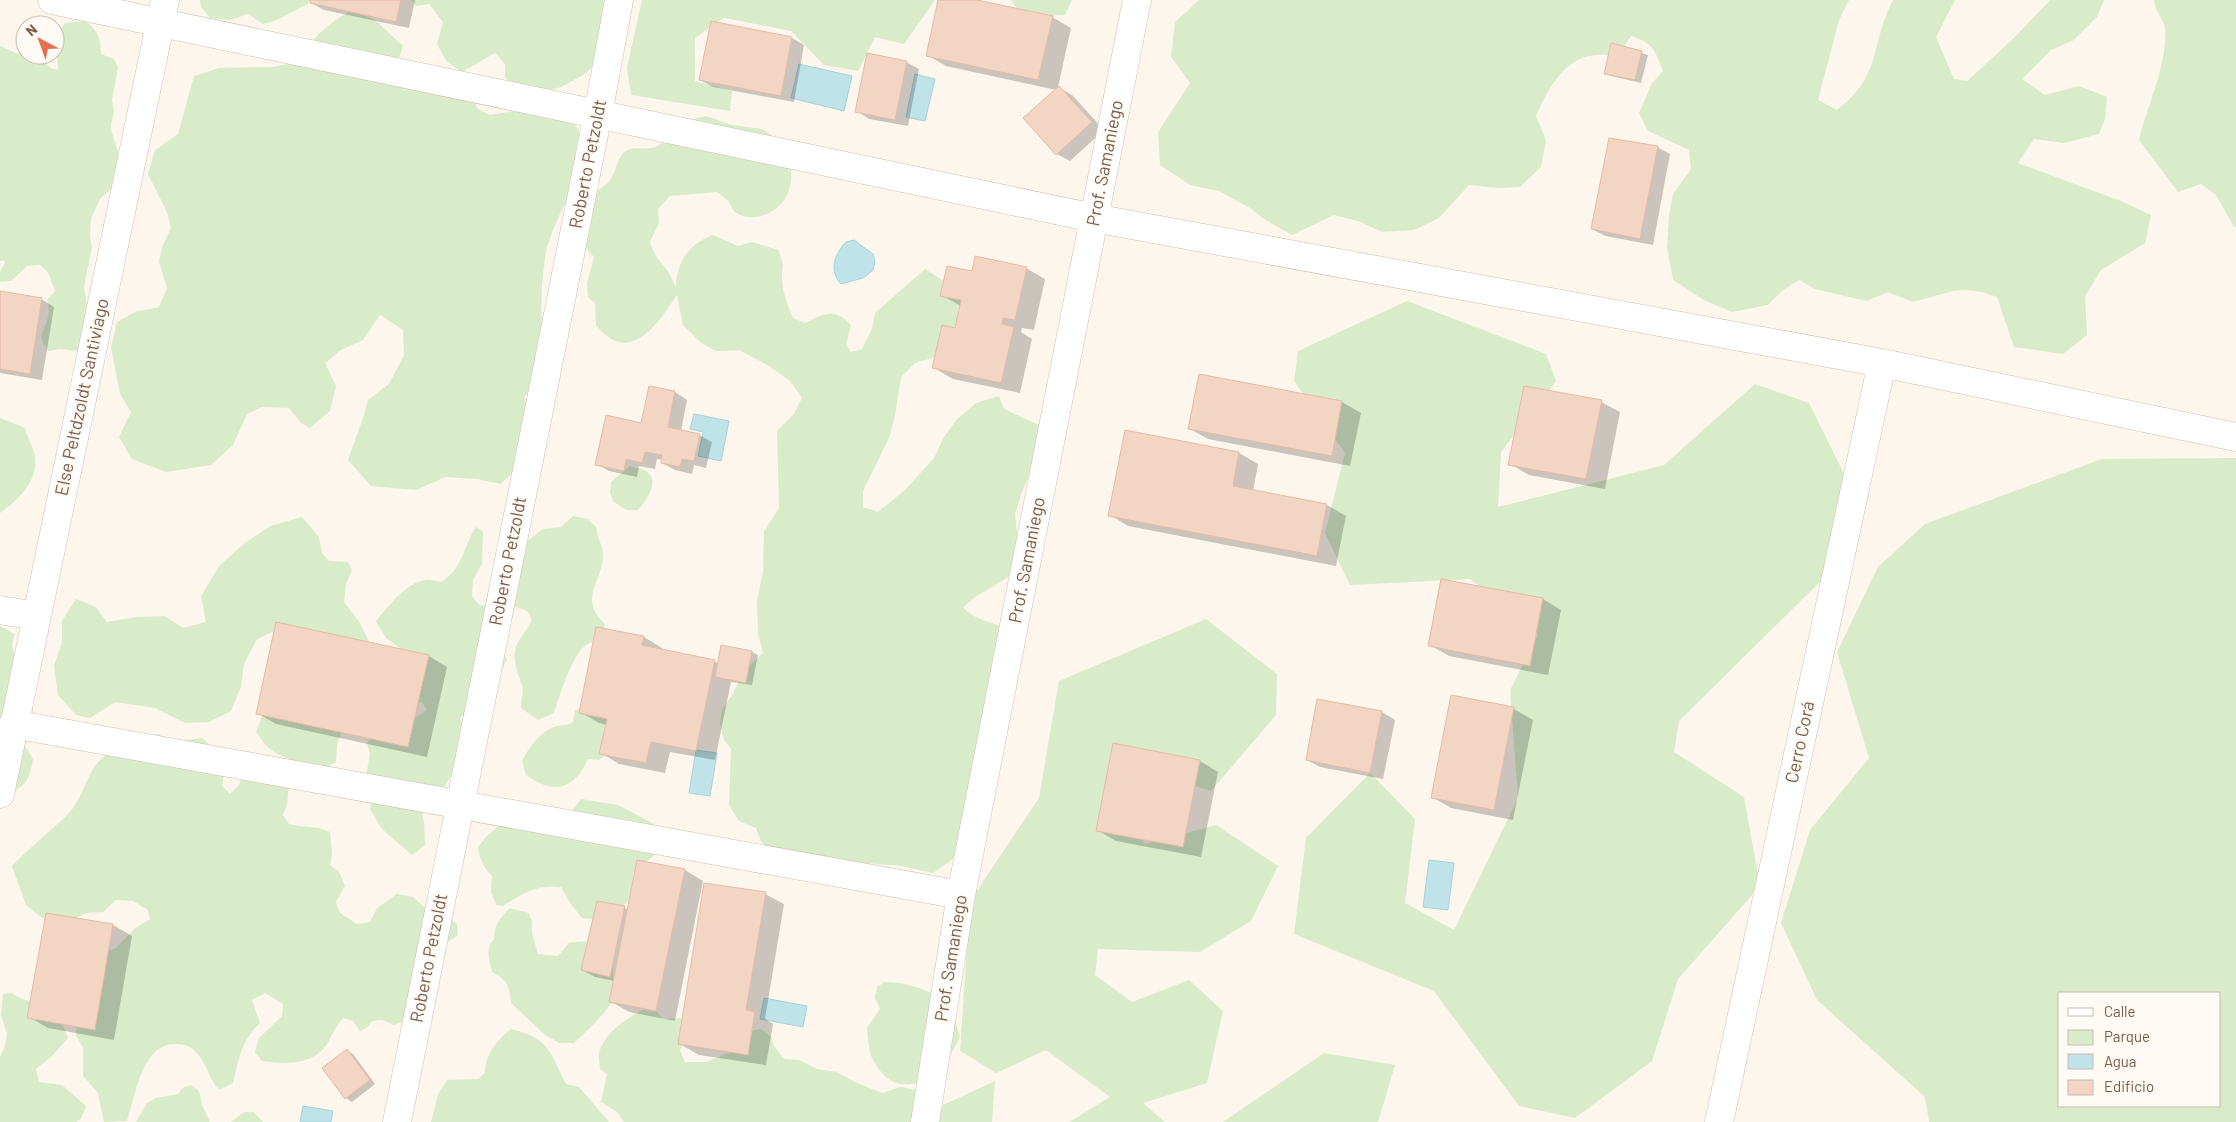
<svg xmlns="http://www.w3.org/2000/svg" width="2236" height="1122" viewBox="0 0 2236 1122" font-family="Barlow,sans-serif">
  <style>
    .green { fill: #d8ecc9; fill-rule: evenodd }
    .water { fill: #bfe3e8; stroke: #a5d3da }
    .shadow { fill: #0003 }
    .building { fill: #f3d5c3; stroke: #e6bba3 }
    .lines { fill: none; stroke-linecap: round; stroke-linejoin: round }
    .minor-casing { stroke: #d1beb0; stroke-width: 29 }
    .minor { stroke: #fff; stroke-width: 28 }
    .labels { text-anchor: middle; stroke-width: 4; stroke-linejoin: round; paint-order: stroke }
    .street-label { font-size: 18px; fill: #7a5c4d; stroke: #fffaf3 }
  </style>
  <rect width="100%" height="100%" fill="#fdf6ec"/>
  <path class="green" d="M200,0H310L308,4C292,11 280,21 263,24L248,14L230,20L210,18L201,7Z
    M411,0H616L607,52L585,74L561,87L544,92L516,96L505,77V64L495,53L462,72L446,61L437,44L443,22L429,4L416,6Z
    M642,0H935L904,44L875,37L858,71L824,65L791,31L724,18L695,38V81L732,91L730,111L631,95L627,67Z
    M1011,0H1072L1065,15L1023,16Z
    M1199,0H1849L1839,20L1818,100L1837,110C1883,75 1870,44 1893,0H1955L1936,37L1954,79L1967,81L2014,38L2050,0H2104L2097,17L2074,40L2051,50L2022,79L2045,95L2079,86L2107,97L2105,119L2099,134L2064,143L2034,139L2018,163L2121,201L2151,215L2145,243L2101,270L2085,296L2087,335L2063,354L2014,347L1997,297L1982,292L1965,290L1953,291L1913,302L1888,292L1866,301L1815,289L1799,280L1782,291L1768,305L1732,312L1704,300L1673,280L1667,248L1669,215L1673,194L1691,169L1689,150L1648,131L1639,113L1652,83L1663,71C1655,50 1653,43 1631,36L1620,54C1610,55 1599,54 1589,56C1560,63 1547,92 1536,116L1546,140L1541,167L1520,187L1498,188L1469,185L1439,218L1414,230L1382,232L1358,221L1334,215L1292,235L1267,221L1250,208L1219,191L1190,185L1160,165L1158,132L1190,83L1171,57L1175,22Z
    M2154,0H2236V227H2234L2216,195L2201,184L2178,192L2139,140C2147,106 2168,63 2165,28C2164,18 2154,12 2154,0Z
    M352,10L375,20L403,46L395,71L404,90L432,81L467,89L478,109L490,115L514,111L563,112L577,127L589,155L573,194L563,207L553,230L546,250L542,284L541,315L557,336L539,378L524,398L534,414L538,452L500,484L477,479L445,477L416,490L371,486L348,460L362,421L368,400L389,384L404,355L403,330L380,315L363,340L341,350L325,363L336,386L330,411L310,428L301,423L289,408L262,407L247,414L233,445L211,465L166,472L132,459L119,437L131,412L120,394L111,347L117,322L135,312L159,307L167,288L159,261L163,245L171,228L167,212L148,174L155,150L178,134L194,76L219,68L273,67L297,62C311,38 328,24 352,10Z
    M85,21C98,30 101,38 101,54L114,59L118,67L112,100L114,111L111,125L112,133L122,164L116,185L100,199L91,218L90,236L92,247L84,286L86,301L91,317L86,352L60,349L48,351C36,335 44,333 48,317C50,312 48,305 47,300L55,291L48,272L40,265L27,266L11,281L0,282V272L5,263L4,260L0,261V46L16,53L33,55L53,69L58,70C59,46 46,47 65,23Z
    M706,116L732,125L762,129L774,137L789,151C791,164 793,177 789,190C784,210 754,226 735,212C733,210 731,205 729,202C726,198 721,195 717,192L670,196L658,209L659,223L650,242C655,262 669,266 676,288C676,263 688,244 713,235L738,246L752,242L778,250C786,268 781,265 782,280C783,294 788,306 793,318L805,323C824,314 834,307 851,325L846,344L851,352L862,349L872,329L875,313L925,269L950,285L969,292L946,354L915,363L901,377L895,416L889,438L863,491V507L878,512L906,489L934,458L944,437L957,419L976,403L999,396L1004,409L1050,430L1023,489L1015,514L1020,560L1010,576L974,598L963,607C977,622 992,621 1010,630L967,845L953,859L933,873L901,866L866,863L857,874L775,858L761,841L756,828L739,821L729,805L731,749L724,740L720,723L722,709L733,694L743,672L763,653L758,634L757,601L763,572L764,531L779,508L777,431L794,414L802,398L790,381L769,366L739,350L716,351L701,343L683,325L677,295C664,314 640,355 611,339C606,336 601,330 596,326L595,303L588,297L587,283L594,257L581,243C584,230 584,213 590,201C594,191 605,187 611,179C617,170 617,154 628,150C640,145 647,153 661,144C681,131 678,121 706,116Z
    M1407,301L1546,354L1556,381L1501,452L1498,507L1664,465L1755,384L1809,403L1849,484L1830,572L1679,721L1674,752L1744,797L1760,886L1678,979L1652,1061L1575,1118L1519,1106L1434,991L1294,934L1306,838L1370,773L1415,819L1405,903L1454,930L1518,798L1510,690L1538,635L1470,579L1350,585L1325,533L1345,453L1294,381L1298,351Z
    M0,418L25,428C27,437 34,448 35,457C38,482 18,500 0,513Z
    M2236,458V1122H1929L1925,1097L1817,1000L1781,923L1810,830L1869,758L1837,652L1878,567L1925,524L2102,459ZM2060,993H2220V1106H2060Z
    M630,466C634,468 642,468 646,471C661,481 646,501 638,510H626L613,501L610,492L611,482Z
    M573,516L588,519L597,528C596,538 603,544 603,554C603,583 577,598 605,624L601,639C596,641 590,642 586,645C572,655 559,697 554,713L538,720L521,708C521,701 524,690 522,685C518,673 513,663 515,650C517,639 532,626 531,619C530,608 517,607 509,607L513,552L543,529L561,527Z
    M302,517L319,537L322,553L329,561L348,562L352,570L346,584L344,602L360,623L371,646L283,627L257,639L244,664L241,687L231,711L209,722L185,723L155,708L115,702L90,718L76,715L58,695L54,665L62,643V621L76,599L96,607L107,622L137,617L165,616L183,628L206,622L201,596L219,566L245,543L270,526Z
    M476,527L483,532L482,564L473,580L472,596L479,605L494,607L499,645L507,659L492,692L460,718C471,742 457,766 444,788L428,787L420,802L424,822L425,845L412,855L382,829L370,809L372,795L366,776L370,754L367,743C384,719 408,726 427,710L422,702L408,704L401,649L386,638L376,621C389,606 404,584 425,580C430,579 436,581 441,582C464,567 462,549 476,527Z
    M1206,619L1277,674L1276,715L1211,791L1127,763L1109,799L1145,844L1216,825L1278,866L1251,921L1200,952L1098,949L1095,975L1132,1002L1189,980L1223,1011L1207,1083L1143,1103L1165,1122H1069L1110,1097L1046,1050L996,1073L960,1051L970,901L1039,798L1059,681Z
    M0,626L15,634L12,644L14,654L28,659L14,695L32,708L36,719L25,746L33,759C28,790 22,784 0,800Z
    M588,702L615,704L614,747L599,760L588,759C574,790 554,795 526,775L522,761C529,747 539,733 554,727C561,724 565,727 573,722L575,711Z
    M263,713L344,725L337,745L336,762L319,771C303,761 283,760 269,748C264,744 260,737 256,732Z
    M159,734L175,748L184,740L202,738C218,751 227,765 222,786L230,794L240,784L239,769L289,786L287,804L283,815L289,824C304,828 315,825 330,832L332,854L330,865L339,872L345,886L336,902L340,913L357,924L370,922L377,908L397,894L413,897L425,908L441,913L457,924L458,935L433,952L413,1017L394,1025L382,1020L372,1021L368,1027L360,1031L353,1021L343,1018C336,1026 332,1035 327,1044C313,1066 284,1064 262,1061L255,1052L259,1038L282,1016L283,1004L265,993L252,1000L260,1023C241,1041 239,1058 233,1083L219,1090C209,1079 206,1061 195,1051C190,1046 185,1045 178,1044C141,1042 136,1095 127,1121L104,1122L98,1093L83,1076V1048L76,1035L78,1003L98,954L116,948L134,929L150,919L148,910L133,901L116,900L103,912L86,913L67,923L54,924L38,915L26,905L12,866C30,847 51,831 69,813C80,801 85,783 93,769C106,748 137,738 159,734Z
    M581,799L618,805L652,823L666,834L659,851L633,873C633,887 632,906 615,910C604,913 602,912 592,919L582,918L570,903L561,887C537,884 523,893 503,906L496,905L491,891L492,876C483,867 480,860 478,847L486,837L504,821H564Z
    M510,908L529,913L532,922V933L538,954L558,956L569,943C587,940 604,940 611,961C615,973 611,977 618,991C608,1012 591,1027 574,1043H559L544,1034L511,1003C509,984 508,981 492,972C489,960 485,948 494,939C494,924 500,918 510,908Z
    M885,982C904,982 937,990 949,1007C954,1015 957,1027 960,1037C943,1074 899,1111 872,1058C868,1049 868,1037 867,1028L880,1009L875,998L877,987Z
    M11,993L25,1000L46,1003L58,1014L68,1038L52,1056L36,1069L39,1082L62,1085L86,1106L81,1119L76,1122H0V1057L5,1046L7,1034L1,1015L3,994Z
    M642,1010L657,1012L663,1019L681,1018L688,1030L680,1051L685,1062H706L734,1051L749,1031L761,1029L771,1037L774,1046L784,1059L799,1060L817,1069L837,1072L857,1083L882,1093L901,1087L928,1092L913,1122H624L617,1112L601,1102L607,1074L600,1069C600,1064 598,1058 599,1053C604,1033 626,1019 642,1010Z
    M511,1029C550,1038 550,1053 566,1084L579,1087L609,1122H431L438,1094L447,1080L478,1079L485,1073C485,1055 497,1040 511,1029Z
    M1324,1053L1395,1065L1378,1122H1223Z
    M995,1081L992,1122H936L941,1106Z
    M191,1085L199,1091L203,1107L210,1122H136L147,1103L156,1098L178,1094L182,1088Z
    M244,1112H254L263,1122H231Z"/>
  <path class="water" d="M799,64L852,76L844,111L791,98Z
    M915,74L935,79L925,121L906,117Z
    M854,240L873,254L875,261L873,270L863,278L841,284C828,270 835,254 846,242Z
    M694,414L729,421L721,461L698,456L703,432L690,429Z
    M696,750L717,753L710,796L689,793Z
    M1429,860L1454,863L1448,910L1423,907Z
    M764,998L807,1006L803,1027L760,1019Z
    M303,1106L333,1111L331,1122H300Z"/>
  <path class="shadow" d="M312,0H415L409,28L324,10L311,3Z
    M940,0H971L1052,17L1071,28L1058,87L1072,95L1104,130L1070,161L1057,154L1056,90L946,66L927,55Z
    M792,38L804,45L794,102L713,87L700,80Z
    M1612,44L1648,55L1641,83L1611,76L1605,73Z
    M906,62L919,69L908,126L869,119L857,111Z
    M1657,147L1670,154L1653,245L1605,236L1592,229Z
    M1026,268L1045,279L1034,330L1022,328L1021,332L1032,339L1020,393L953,379L934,368L956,329L961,306L941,295L973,273Z
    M0,293L41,299L54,307L42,380L0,373Z
    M1200,375L1342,402L1361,413L1350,466L1208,439L1190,429Z
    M675,392L687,400L681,431L699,435L712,442L706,468L694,465L692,474L675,470L662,463L663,460L657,459L655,469L639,466L637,477L609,471L597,464L642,425Z
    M1601,402L1620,412L1605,489L1529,475L1510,464Z
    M1239,453L1258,464L1253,491L1327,505L1346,516L1336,566L1128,526L1110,515Z
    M1543,599L1561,610L1548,675L1449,656L1430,645Z
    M644,637L662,648V650L714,661L719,664L752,652L758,655L752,685L731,682L715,760L670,752L665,773L619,764L601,753L607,725L599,723L580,712Z
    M429,656L447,667L427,757L276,724L257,713Z
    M1452,697L1514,709L1533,720L1513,820L1451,808L1432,797Z
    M1318,700L1382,712L1395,720L1383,779L1320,767L1307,760Z
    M1200,761L1218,772L1201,857L1116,841L1097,830Z
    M685,870L703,881L675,1021L629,1012L610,1001L614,981L595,977L582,970L625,908L628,910Z
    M765,894L784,904L765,1019L773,1024L766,1065L699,1055L680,1044Z
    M47,914L113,925L132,936L114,1040L48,1028L29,1017Z
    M347,1051L353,1054L375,1084L352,1102L346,1098Z"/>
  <path class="building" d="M310,0H401L396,22L310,3Z
    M938,0H977L1053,16L1038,80L926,56Z
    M711,21L792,37L781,96L699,80Z
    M1611,43L1642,51L1635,80L1604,74Z
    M867,53L907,61L895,120L855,112Z
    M1059,86L1092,122L1056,155L1023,118Z
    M1609,138L1658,146L1640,239L1591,229Z
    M975,256L1027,267L1015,320L1003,318L1002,324L1014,327L1001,383L932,368L942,325L955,328L961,300L940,296L947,266L972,271Z
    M0,291L42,298L30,374L0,369Z
    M1199,374L1342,401L1332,456L1188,429Z
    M649,386L675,391L668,427L700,434L694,461L682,459L680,467L661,463L662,455L645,452L642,463L626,459L624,471L595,465L606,415L641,423Z
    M1524,386L1602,400L1586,479L1508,465Z
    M1125,430L1239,452L1233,486L1327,504L1317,556L1108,516Z
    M1441,579L1543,598L1530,666L1428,646Z
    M276,622L429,655L408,747L256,714Z
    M596,627L644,636L642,645L715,660L696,751L651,742L646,763L599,754L607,719L579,713Z
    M721,645L752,651L746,683L715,677Z
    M1451,695L1514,707L1494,810L1431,798Z
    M1317,699L1382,711L1370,773L1306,760Z
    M1113,743L1200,760L1183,847L1096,831Z
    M637,860L685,869L656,1011L609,1002Z
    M704,883L766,892L746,1010L755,1012L748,1055L678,1044Z
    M597,901L625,906L610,977L581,970Z
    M46,913L113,924L95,1030L27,1018Z
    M347,1049L370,1080L345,1099L322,1068Z"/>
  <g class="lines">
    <defs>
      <path id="minor" d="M52,0L1094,218L1882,363L2236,437
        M0,610L37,616
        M13,724L961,895
        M0,794L165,0
        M397,1122L598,114L619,0
        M925,1122L961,895L1137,0
        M1719,1122L1882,363"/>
    </defs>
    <use href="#minor" class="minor-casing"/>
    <use href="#minor" class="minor"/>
  </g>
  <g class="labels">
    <g class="street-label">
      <text transform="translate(1105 163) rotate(-79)" y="6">Prof. Samaniego</text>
      <text transform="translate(588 164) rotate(-79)" y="6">Roberto Petzoldt</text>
      <text transform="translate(82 397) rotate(-78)" y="6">Else Peltdzoldt Santiviago</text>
      <text transform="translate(1027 560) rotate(-79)" y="6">Prof. Samaniego</text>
      <text transform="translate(508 561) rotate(-79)" y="6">Roberto Petzoldt</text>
      <text transform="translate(1800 742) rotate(-78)" y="6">Cerro Corá</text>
      <text transform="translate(429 958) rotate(-79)" y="6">Roberto Petzoldt</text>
      <text transform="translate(951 958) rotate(-81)" y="6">Prof. Samaniego</text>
    </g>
  </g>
  <rect x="2058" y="992" width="162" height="115" fill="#fffaf3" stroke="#cabbb1"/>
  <rect x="2068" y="1008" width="25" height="8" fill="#ffffff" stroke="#cabbb1"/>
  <text x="2104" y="1017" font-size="15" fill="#7a5c4d">Calle</text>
  <rect x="2068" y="1030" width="25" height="15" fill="#d8ecc9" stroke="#cabbb1"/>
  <text x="2104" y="1042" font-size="15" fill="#7a5c4d">Parque</text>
  <rect x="2068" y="1054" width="25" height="15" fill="#bfe3e8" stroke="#cabbb1"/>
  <text x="2104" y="1067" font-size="15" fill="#7a5c4d">Agua</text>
  <rect x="2068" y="1080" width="25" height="15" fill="#f3d5c3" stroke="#cabbb1"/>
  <text x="2104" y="1092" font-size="15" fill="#7a5c4d">Edificio</text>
  <g transform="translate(40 40) rotate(319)"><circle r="24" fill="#fffaf3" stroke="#cabbb1"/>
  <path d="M0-4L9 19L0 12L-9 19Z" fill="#e76f51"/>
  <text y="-8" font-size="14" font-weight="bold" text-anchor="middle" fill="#7a5c4d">N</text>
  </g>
</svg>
